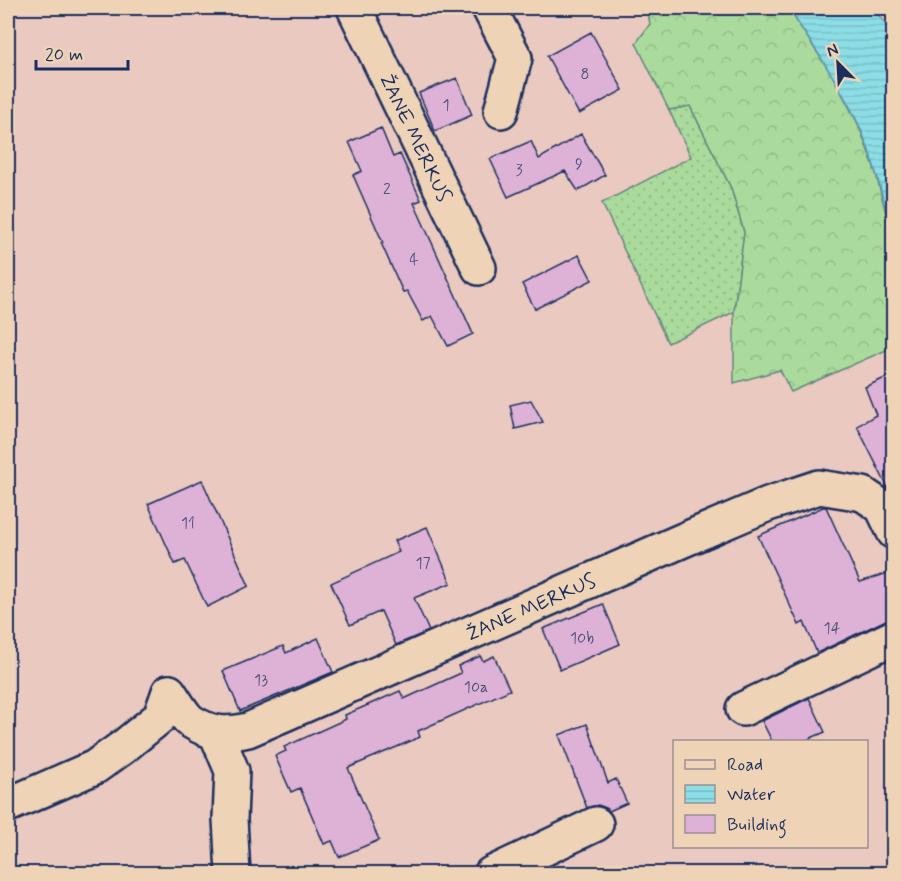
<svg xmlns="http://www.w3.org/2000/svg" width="901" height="881" viewBox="0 0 901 881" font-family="Mynerve,sans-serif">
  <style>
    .grass { fill: url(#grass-dots); stroke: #62857d; stroke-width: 1.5 }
    .forest { fill: url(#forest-crowns); stroke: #62857d; stroke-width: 1.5 }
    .water { fill: url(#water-rules); stroke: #5f97af; stroke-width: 1.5 }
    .building { fill: #deb2d7; stroke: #1b2f5e; stroke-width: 1.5 }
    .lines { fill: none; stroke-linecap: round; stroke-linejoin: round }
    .minor-casing { stroke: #1b2f5e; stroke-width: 38 }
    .minor { stroke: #efd3b6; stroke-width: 33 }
    .labels { text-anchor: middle; stroke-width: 5; stroke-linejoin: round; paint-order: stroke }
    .number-label { font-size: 16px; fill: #4c507c }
    .street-label { font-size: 20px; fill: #1b2f5e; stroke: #efd3b6 }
  </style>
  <defs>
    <pattern id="grass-dots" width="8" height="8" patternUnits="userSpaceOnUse" patternTransform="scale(1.5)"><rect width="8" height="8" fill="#aadb9c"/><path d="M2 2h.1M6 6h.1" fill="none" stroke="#92bc89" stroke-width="1.8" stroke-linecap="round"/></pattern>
    <pattern id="forest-crowns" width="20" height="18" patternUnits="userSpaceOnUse" patternTransform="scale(1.5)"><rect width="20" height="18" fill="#aadb9c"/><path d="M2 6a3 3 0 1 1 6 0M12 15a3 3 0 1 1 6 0" fill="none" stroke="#92bc89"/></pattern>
    <pattern id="water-rules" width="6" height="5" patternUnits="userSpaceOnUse" patternTransform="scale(1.5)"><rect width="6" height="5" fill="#8cdde5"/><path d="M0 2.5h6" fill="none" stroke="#78bec7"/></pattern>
  </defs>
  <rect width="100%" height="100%" fill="#eac9c0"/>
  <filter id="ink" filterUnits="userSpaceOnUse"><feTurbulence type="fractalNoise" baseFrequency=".0167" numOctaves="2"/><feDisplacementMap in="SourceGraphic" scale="12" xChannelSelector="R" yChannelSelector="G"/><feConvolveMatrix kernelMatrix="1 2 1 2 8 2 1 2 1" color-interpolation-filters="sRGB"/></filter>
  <g filter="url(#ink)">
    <path class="grass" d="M690,106L731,188L744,232L734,312L668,343L602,203L691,157L669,110Z"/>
    <path class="forest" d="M647,8H788L832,75L858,124L875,170L893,242V347L791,392L780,370L734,383V312L744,232L731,188L690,106L669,110L636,43L650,24Z"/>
    <path class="water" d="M788,8H873L893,34V242C884,202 875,160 858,123C838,82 813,45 788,8Z"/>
    <path class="building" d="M591,32L623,90L579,114L547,56Z
      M457,78L472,115L435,131L419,93Z
      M381,128L393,157L400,154L421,200L414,203L473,334L448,346L432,316L423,321L407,291L403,292L381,243H383L353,175L362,171L349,142Z
      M581,134L605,175L578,191L565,171L508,197L490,159L531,141L539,159Z
      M579,255L592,280L535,309L522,284Z
      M894,374V492L888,488L857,426L876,415L865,387Z
      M531,400L543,422L515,429L510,405Z
      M202,480L249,586L207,607L185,560L175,564L148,504Z
      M823,507H826L860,582L894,571V619L886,620L817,653L804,622L799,625L758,536Z
      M427,527L451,583L414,598L429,631L396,645L381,611L350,625L331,583L399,552L394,541Z
      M603,604L620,644L560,670L543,629Z
      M318,638L333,672L240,711L223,671L283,646L286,653Z
      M480,656L483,661L494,656L510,690L418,731L420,737L348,768L379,840L339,857L332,841L324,844L300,788L291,792L275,756L286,751L284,747L346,719L345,715L400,691L404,699L461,673L458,666Z
      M809,698L825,732L804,741H772L762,721Z
      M587,724L608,783L616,779L627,803L609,811L606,808L598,805L587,808L559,735Z"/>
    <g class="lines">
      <defs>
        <g id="minor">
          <path id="s1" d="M354,8L479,268"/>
          <path d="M489,8L515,58L501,111"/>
          <path id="s2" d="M169,692C175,700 184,717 192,722C211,734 227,735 248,730L681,541L768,504L819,487L863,494L882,507L894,532"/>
          <path d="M743,709L894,637"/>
          <path d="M216,733L232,771L230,819L233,874"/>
          <path d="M8,805L95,767L123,747L160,717L169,692"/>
          <path d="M491,874L596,824"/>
        </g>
      </defs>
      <use href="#minor" class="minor-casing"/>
      <use href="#minor" class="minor"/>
    </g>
  </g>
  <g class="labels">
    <g class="number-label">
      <text x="585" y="79">8</text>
      <text x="446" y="110">1</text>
      <text x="579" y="169">9</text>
      <text x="519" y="175">3</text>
      <text x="387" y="194">2</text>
      <text x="414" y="264">4</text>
      <text x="188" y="528">11</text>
      <text x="423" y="568">17</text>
      <text x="832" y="633">14</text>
      <text x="582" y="643">10b</text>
      <text x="261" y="685">13</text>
      <text x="476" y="692">10a</text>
    </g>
    <g class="street-label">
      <text dy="7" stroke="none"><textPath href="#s1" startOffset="144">ŽANE MERKUS</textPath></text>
      <text dy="7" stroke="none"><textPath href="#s2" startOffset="405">ŽANE MERKUS</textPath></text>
    </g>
  </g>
  <rect width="901" height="881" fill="none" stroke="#efd3b6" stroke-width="30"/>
  <rect x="15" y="15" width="871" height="851" fill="none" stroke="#1b2f5e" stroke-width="2" filter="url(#ink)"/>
  <rect x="673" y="740" width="195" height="108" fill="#efd3b6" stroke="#9a9193" stroke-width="1.5"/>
  <rect x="685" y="760" width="30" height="9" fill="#efd3b6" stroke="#9a9193" stroke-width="1.5"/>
  <text x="727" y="770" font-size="18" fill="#1b2f5e">Road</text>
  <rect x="685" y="785" width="30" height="18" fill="url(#water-rules)" stroke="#9a9193" stroke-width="1.5"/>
  <text x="727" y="800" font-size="18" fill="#1b2f5e">Water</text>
  <rect x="685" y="815" width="30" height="18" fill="#deb2d7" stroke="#9a9193" stroke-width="1.5"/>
  <text x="727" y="830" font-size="18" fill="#1b2f5e">Building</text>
  <g transform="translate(838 63) rotate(336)" stroke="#efd3b6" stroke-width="4.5" paint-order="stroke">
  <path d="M0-4.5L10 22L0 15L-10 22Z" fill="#1b2f5e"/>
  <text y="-9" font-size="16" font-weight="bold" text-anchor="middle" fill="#1b2f5e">N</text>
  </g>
  <path d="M36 60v9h92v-9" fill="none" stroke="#1b2f5e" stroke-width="3"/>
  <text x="45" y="60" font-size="18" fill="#1b2f5e" stroke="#efd3b6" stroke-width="4.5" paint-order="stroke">20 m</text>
</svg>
